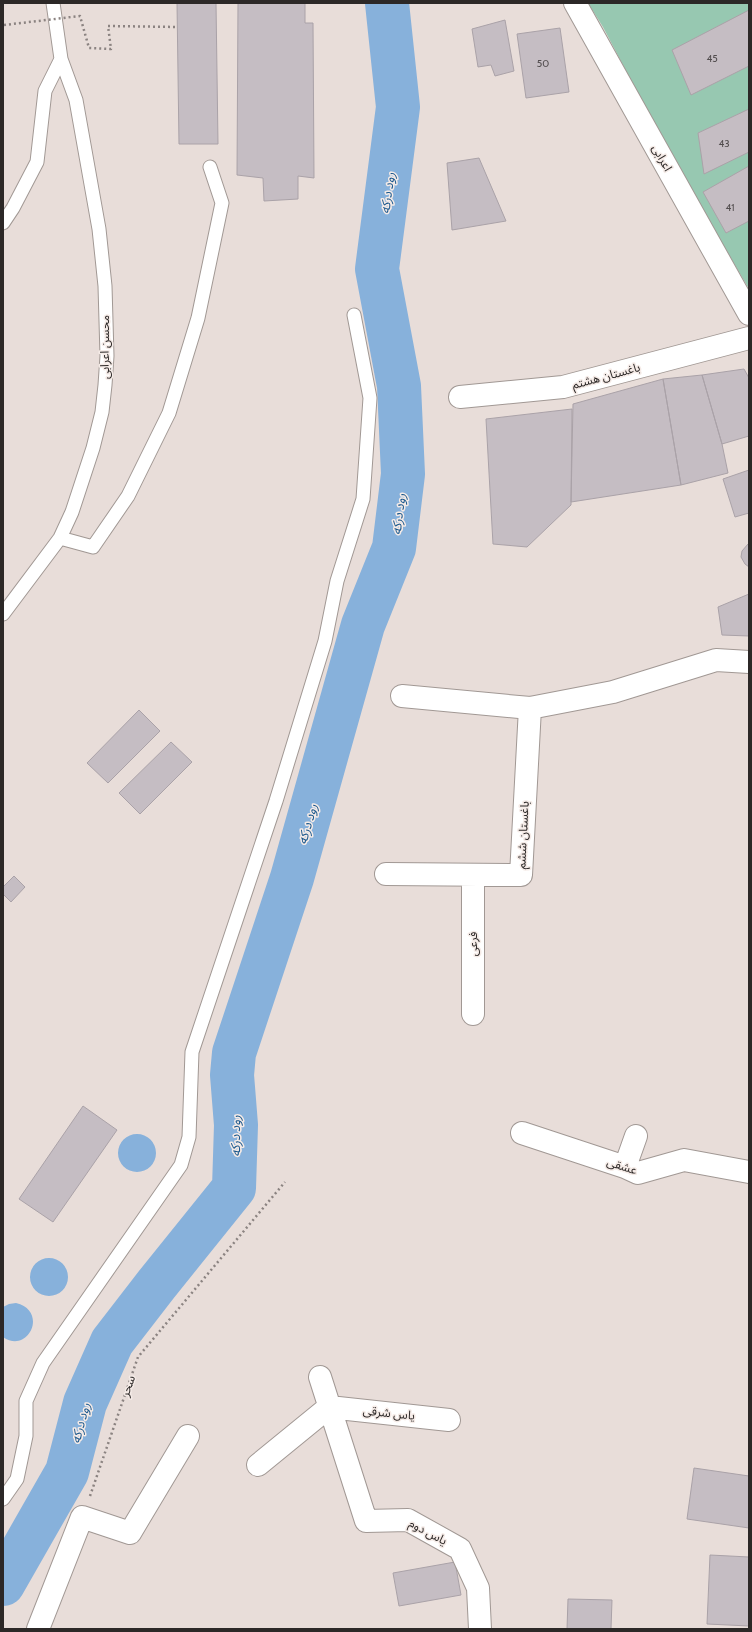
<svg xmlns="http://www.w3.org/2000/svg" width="752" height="1632" viewBox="0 0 752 1632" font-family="Cabin,'Noto Sans Arabic',sans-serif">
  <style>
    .green { fill: #97c8b1 }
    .water { fill: #87b1db }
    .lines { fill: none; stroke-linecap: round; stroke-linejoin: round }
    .river { stroke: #87b1db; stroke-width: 44 }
    .building { fill: #c5bdc3; stroke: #aaa2a8 }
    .service-casing { stroke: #a19894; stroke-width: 15 }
    .minor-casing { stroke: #a19894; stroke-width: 24 }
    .tertiary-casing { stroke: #a19894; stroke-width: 24 }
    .path { stroke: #8b8381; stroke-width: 2.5; stroke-dasharray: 2 3; stroke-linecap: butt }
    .service { stroke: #fff; stroke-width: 13 }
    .minor { stroke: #fff; stroke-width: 22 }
    .tertiary { stroke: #fff; stroke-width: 22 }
    .path-bridge { stroke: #8b8381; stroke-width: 2.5; stroke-dasharray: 2 3; stroke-linecap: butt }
    .labels { text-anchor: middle; stroke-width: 3; stroke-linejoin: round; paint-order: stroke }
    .number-label { font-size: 10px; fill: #524d4e }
    .street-label { font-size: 12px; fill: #2c2827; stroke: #f5ebe7 }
    .water-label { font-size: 13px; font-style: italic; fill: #1b588d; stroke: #f5ebe7 }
  </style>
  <rect width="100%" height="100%" fill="#e8ddd9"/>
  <path class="green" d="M588,3H749V289L668,151L603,27Z"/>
  <path class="water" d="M118 1153a19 19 0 1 1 38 0a19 19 0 1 1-38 0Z
    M30 1277a19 19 0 1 1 38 0a19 19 0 1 1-38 0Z
    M16,1303C49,1311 28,1355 3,1337V1307L9,1304Z"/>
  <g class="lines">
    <path class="river" d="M3,1584L67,1472L85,1403L112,1342L156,1285L234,1188L236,1125L232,1075L234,1053L292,878L363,625L394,548L403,474L399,386L377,269L398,107L387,3"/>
  </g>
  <path class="building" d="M177,3H216L218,144H179Z
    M238,3H305V23H313L314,178L298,176V199L264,201L263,178L237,175Z
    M749,10V66L691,95L672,50Z
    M505,20L514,71L495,76L491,65L478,67L472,29Z
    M560,28L569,92L526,98L517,34Z
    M749,109V152L704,174L698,133Z
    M479,158L506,221L452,230L447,163Z
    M749,166V221L726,233L703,192Z
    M744,369L749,378V436L722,444L702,375Z
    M702,375L722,444L728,473L681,485L663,379Z
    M663,379L681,485L571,502L573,404Z
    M572,409L571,505L527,547L493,544L486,419Z
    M749,470V513L735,517L723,479Z
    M748,544H749V567L745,564L741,557L742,551Z
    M749,594V636L722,635L718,607Z
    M139,710L160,731L108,783L87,763Z
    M171,742L192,762L140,814L119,793Z
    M14,876L25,887L11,902L3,894V887Z
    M83,1106L117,1130L53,1222L19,1199Z
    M694,1468L749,1476V1528L687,1519Z
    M710,1555L749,1557V1626L707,1624Z
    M455,1562L461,1595L399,1606L393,1573Z
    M568,1599L612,1600L611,1629H567Z"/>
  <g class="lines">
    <defs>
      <path id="service" d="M3,223L13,208L37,162L45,91L61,59
        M60,538L93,547L128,496L169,413L198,318L222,203L210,167
        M3,614L60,538L72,512L93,448L102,412L105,385L107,356L105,286L99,229L76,100L61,59L53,3
        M3,1499L17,1479L26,1436V1401L43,1363L181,1165L189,1137L192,1052L276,801L325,641L337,581L363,499L370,398L354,315"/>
      <path id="minor" d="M460,397L563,387L749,338
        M402,696L530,708L613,692L716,660L749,662
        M386,874L521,875L530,708
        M473,875V1014
        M522,1133L625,1167L638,1173L684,1160L749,1172
        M625,1167L636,1136
        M320,1377L366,1521L408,1520L460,1549L478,1588L480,1629
        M258,1465L329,1407L449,1420
        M38,1629L82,1517L130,1533L188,1436"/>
      <path id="tertiary" d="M575,3L749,314"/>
    </defs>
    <use href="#service" class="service-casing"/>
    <use href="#minor" class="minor-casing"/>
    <use href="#tertiary" class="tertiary-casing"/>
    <path class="path" d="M90,1496L138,1357L285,1182"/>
    <use href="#service" class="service"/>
    <use href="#minor" class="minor"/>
    <use href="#tertiary" class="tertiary"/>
    <path class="path-bridge" d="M4,25L80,16L89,48L111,49L108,26L177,27"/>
  </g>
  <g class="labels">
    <g class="number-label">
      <text x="712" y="62">45</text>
      <text x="543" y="67">50</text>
      <text x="724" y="147">43</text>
      <text x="730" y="211">41</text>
    </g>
    <g class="street-label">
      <text transform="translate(662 158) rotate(61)" y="4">اعرابی</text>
      <text transform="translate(105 347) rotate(-90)" y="4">محسن اعرابی</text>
      <text transform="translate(606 376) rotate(-15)" y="4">باغستان هشتم</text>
      <text transform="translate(523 835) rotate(-87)" y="4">باغستان ششم</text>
      <text transform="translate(473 944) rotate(-90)" y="4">فرعی</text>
      <text transform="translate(622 1166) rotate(18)" y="4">عشقی</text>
      <text transform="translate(128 1386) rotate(-71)" y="4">سحر</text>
      <text transform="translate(389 1413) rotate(6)" y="4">یاس شرقی</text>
      <text transform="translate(428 1532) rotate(28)" y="4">یاس دوم</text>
    </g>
    <g class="water-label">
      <text transform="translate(387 193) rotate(-82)" y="5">رود درکه</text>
      <text transform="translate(398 514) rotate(-83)" y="5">رود درکه</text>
      <text transform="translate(307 824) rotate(-74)" y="5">رود درکه</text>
      <text transform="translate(235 1136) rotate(-90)" y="5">رود درکه</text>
      <text transform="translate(80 1423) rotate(-75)" y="5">رود درکه</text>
    </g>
  </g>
  <rect width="752" height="1632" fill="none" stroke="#2c2827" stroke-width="8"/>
</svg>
